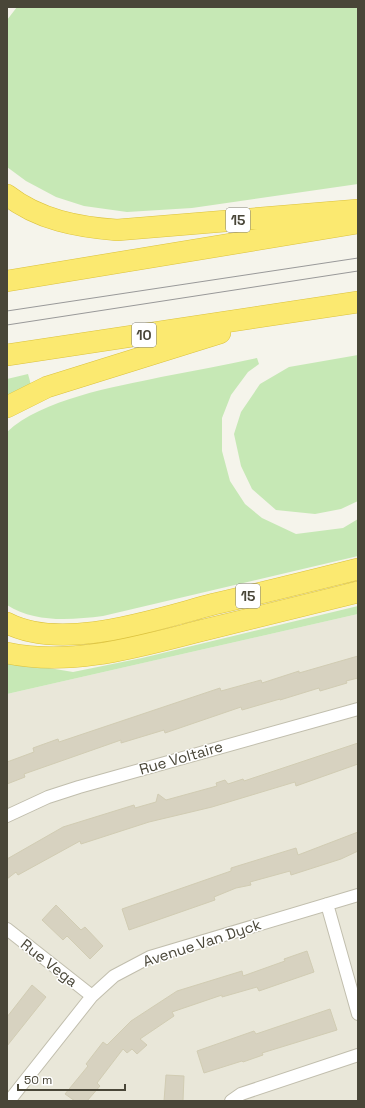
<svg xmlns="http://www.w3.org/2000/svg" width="365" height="1108" viewBox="0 0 365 1108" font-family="'Space Grotesk',sans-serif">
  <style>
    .residential { fill: #e9e7d9 }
    .green { fill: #c6e8b5 }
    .building { fill: #d7d2c0; stroke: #d1ccb3 }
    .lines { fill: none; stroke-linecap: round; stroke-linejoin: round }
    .minor-casing { stroke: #c1bead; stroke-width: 14 }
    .motorway-casing { stroke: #dbc23e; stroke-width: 22 }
    .minor { stroke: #fff; stroke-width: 12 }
    .motorway { stroke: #fbe970; stroke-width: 21 }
    .tram { stroke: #999; stroke-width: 1 }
    .labels { text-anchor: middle; stroke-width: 3; stroke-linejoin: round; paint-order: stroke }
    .shield { fill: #fff; stroke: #807e74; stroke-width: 1 }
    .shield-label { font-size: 14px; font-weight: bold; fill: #494638 }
    .street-label { font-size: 15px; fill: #494638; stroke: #fff }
  </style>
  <rect width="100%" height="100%" fill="#f5f4eb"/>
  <path class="residential" d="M358,614V1101H7V694Z"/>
  <path class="green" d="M17,7H358V184L192,208L127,212L84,206L56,197L26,181L7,167V20Z
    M358,355V501L341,509L315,514L276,510L252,489L241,466L234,434L241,412L260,384L289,367Z
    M257,358L259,364L248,372L231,395L222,418V451L230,481L245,504L262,518L296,534L343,528L358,519V556L103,616C71,620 35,623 7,605V432C42,399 114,387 161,377C193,371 225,365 257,358Z
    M28,374L31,385L7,397V379Z
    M358,606V614L7,694V661L73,672L142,658Z"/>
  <path class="building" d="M358,656V678L346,681L347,683L320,691L319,688L280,700V699L242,710L241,707L165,733L164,730L121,743V740L24,774L25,777L7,784V762L34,752L33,748L58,739L59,742L220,688L221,691L261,680L262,683L299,671V673Z
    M358,743V764L296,786L295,782L212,807L149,822L81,844L80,841L18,875L16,872L7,879V859L63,827L134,805L135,808L156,802L158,794L166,800L217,786L216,783L225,780L228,784L243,779L244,781Z
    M358,832V851L341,859L291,875L290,871L250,882L251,885L236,888L214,897L215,900L129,930L122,909L231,871V868L296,848L298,855Z
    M56,905L81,930L85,927L103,946L90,959L67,936L63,940L42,920Z
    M307,951L314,972L259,991L257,987L222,997V995L172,1012L174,1016L140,1039L147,1045L137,1054L132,1049L127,1053L123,1049L97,1083L100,1086L87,1101H75L65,1094L88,1066L86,1064L103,1042L107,1045L131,1021L177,991L242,971L243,976L285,961L284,959Z
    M32,985L46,997L7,1046V1017Z
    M330,1009L337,1030L262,1053L263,1055L243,1062L242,1061L204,1073L197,1051L254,1031L256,1034Z
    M166,1075L184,1076L183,1101H164Z"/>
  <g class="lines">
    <defs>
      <path id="minor" d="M7,816L48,797L79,787L358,709
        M327,904L358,1014
        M7,929L92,996
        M9,1101L92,996L114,976L150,957L358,895
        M231,1101L241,1094L358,1055"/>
      <path id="motorway" d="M7,195C39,220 78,227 117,230L358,210
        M7,281L358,223
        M7,355L358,302
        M7,407L47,387L220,333
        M7,623C63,652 156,619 214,604C262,593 310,581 358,569
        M7,653C74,667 140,646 204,630C256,617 307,605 358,592"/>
    </defs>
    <use href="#minor" class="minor-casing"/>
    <use href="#motorway" class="motorway-casing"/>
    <use href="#minor" class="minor"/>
    <use href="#motorway" class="motorway"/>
    <path class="tram" d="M7,311L358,258
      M7,325L358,271"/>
  </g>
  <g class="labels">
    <g class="shield">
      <rect x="226" y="208" width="24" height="24" rx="3"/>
      <rect x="132" y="323" width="24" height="24" rx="3"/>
      <rect x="236" y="584" width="24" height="24" rx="3"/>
    </g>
    <g class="shield-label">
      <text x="238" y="225">15</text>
      <text x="144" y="340">10</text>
      <text x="248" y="601">15</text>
    </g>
    <g class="street-label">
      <text transform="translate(181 758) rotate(-16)" y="5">Rue Voltaire</text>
      <text transform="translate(202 943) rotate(-18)" y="5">Avenue Van Dyck</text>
      <text transform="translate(49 963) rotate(38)" y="5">Rue Vega</text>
    </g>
  </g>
  <rect width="365" height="1108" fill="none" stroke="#494638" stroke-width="16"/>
  <path d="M18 1084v6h107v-6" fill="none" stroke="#494638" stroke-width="2"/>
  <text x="24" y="1084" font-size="12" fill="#494638" stroke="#ffffff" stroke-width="3" paint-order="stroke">50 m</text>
</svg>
